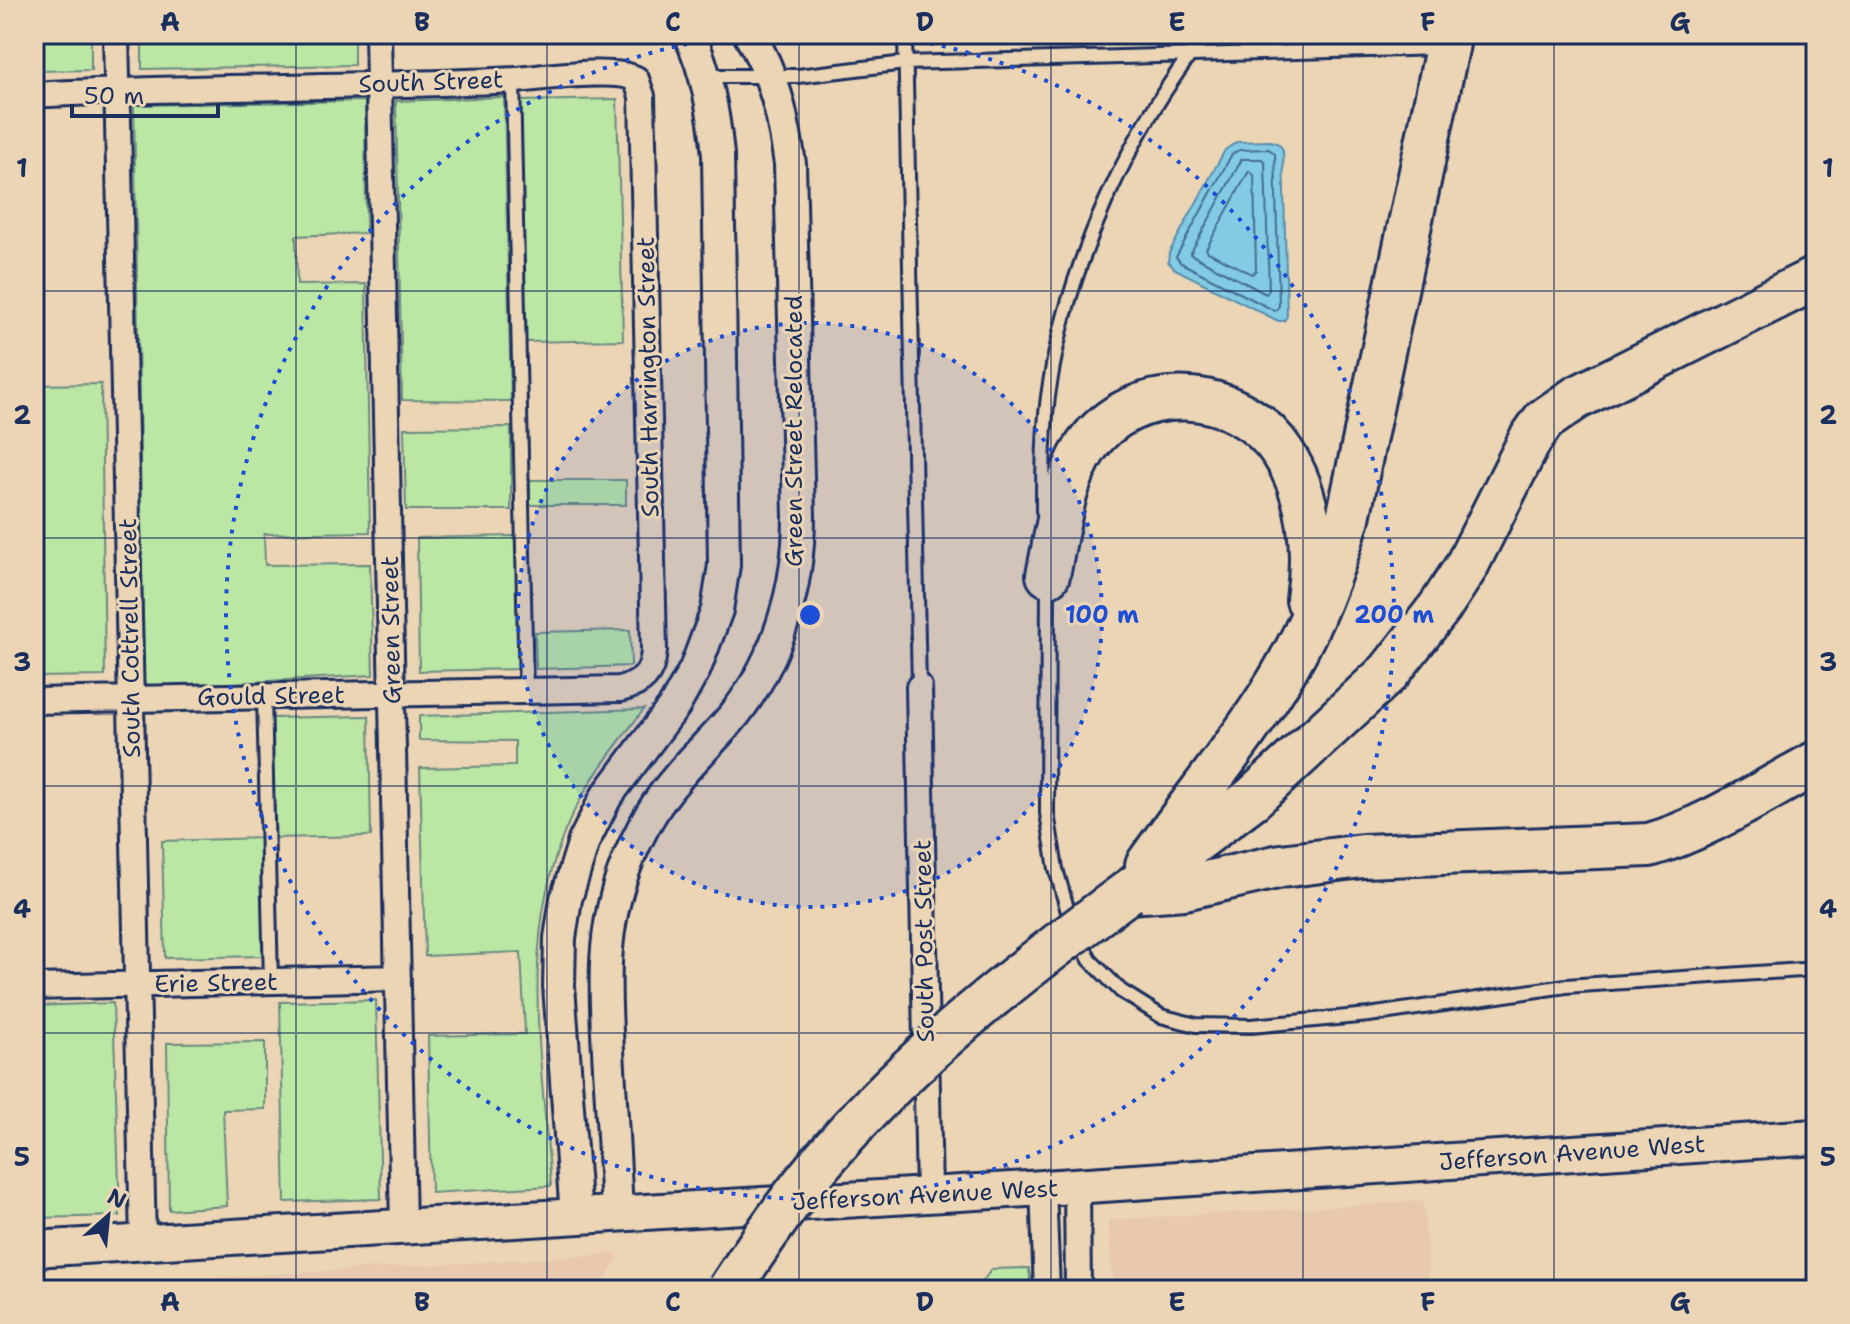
<svg xmlns="http://www.w3.org/2000/svg" width="1850" height="1324" viewBox="0 0 1850 1324" font-family="'Shantell Sans',sans-serif">
  <style>
    .built { fill: #e9c9ae }
    .green { fill: #bbe6a3; stroke: #6b8a80; stroke-width: 2 }
    .water { fill: #82cbe3; stroke: #598dae; stroke-width: 2 }
    .lines { fill: none; stroke-linecap: round; stroke-linejoin: round }
    .shore { stroke: #446d93; stroke-width: 2 }
    .service-casing { stroke: #1b2f5e; stroke-width: 18 }
    .minor-casing { stroke: #1b2f5e; stroke-width: 30 }
    .tertiary-casing { stroke: #1b2f5e; stroke-width: 36 }
    .secondary-casing { stroke: #1b2f5e; stroke-width: 40 }
    .motorway-casing { stroke: #1b2f5e; stroke-width: 48 }
    .service { stroke: #ebd5b4; stroke-width: 12 }
    .minor { stroke: #ebd5b4; stroke-width: 24 }
    .tertiary { stroke: #ebd5b4; stroke-width: 30 }
    .secondary { stroke: #ebd5b4; stroke-width: 34 }
    .motorway { stroke: #ebd5b4; stroke-width: 42 }
    .motorway-bridge-casing { stroke: #1b2f5e; stroke-width: 48; stroke-linecap: butt }
    .motorway-bridge { stroke: #ebd5b4; stroke-width: 42 }
    .grid { fill: none; stroke: #1b2f5e; stroke-width: 2; stroke-opacity: 0.55 }
    .ring { fill: none; stroke: #1d4ed8; stroke-width: 4; stroke-dasharray: 4 8 }
    .labels { text-anchor: middle; stroke-width: 6; stroke-linejoin: round; paint-order: stroke }
    .street-label { font-size: 24px; fill: #1b2f5e; stroke: #ebd5b4 }
    .centre { fill: #1d4ed8; stroke: #ebd5b4; stroke-width: 4 }
    .ring-label { font-size: 24px; text-anchor: middle; font-weight: bold; fill: #1d4ed8; stroke: #ebd5b4; stroke-width: 6; stroke-linejoin: round; paint-order: stroke }
    .neatline { fill: none; stroke: #1b2f5e; stroke-width: 3 }
    .grid-label { font-size: 26px; text-anchor: middle; font-weight: bold; fill: #1b2f5e }
  </style>
  <rect width="100%" height="100%" fill="#ebd5b4"/>
  <filter id="ink" filterUnits="userSpaceOnUse"><feTurbulence type="fractalNoise" baseFrequency=".0125" numOctaves="2"/><feDisplacementMap in="SourceGraphic" scale="16" xChannelSelector="R" yChannelSelector="G"/><feConvolveMatrix kernelMatrix="1 2 1 2 8 2 1 2 1" color-interpolation-filters="sRGB"/></filter>
  <g filter="url(#ink)">
    <path class="built" d="M1423,1201L1430,1290H1113L1108,1220Z
      M619,1254L600,1290H34V1288Z"/>
    <path class="green" d="M34,34H91V70L34,71Z
      M142,34H354V65L142,69Z
      M504,97L511,401L402,400L396,101Z
      M617,99L623,340L526,342L519,101Z
      M365,101L366,233L296,236L297,285L366,284L370,532L264,534L265,565L370,564L373,675L144,688L134,105Z
      M101,384L105,676L34,677V385Z
      M511,427V510H406L404,428Z
      M530,480H626V505H530Z
      M516,536L518,669L419,671L417,538Z
      M630,630L631,666L536,669L535,632Z
      M644,709C622,738 599,766 581,798C514,916 542,1058 551,1186L431,1193L428,1036L525,1034L521,952L425,956L420,768L515,766V741L419,740V716Z
      M369,716L371,836L272,838L270,718Z
      M261,838L265,956L165,958L162,841Z
      M376,1000L381,1199L285,1202L280,1002Z
      M113,1003L120,1216L34,1218V1006Z
      M265,1042V1109L223,1110L227,1206L169,1210L167,1043Z
      M1029,1268L1031,1290H976L992,1269Z"/>
    <path class="water" d="M1271,141L1279,144L1283,150L1287,316L1284,321H1278L1175,269L1168,262L1169,253L1225,150L1237,142Z"/>
    <g class="lines">
      <path class="shore" d="M1269,149L1275,154L1279,306L1275,311L1181,263L1176,257L1232,154L1239,150Z
        M1242,159H1262L1265,162L1269,290L1266,294L1190,254Z
        M1249,171L1254,175L1256,270L1252,274L1208,252L1206,249Z"/>
      <defs>
        <path id="service" d="M905,34L919,687
          M705,76H798L905,63L1441,48
          M513,80L526,691
          M1043,511C1043,468 1043,425 1050,383C1069,263 1130,129 1206,34
          M1048,581L1047,813L1056,869L1070,919L1090,960L1121,991L1161,1016L1196,1025L1251,1026L1369,1015L1566,986L1816,969
          M264,696L271,981"/>
        <path id="minor" d="M116,34L143,1243
          M378,34L403,1226
          M34,95C194,86 355,88 515,80C542,78 615,67 636,79L642,96L654,651C652,674 643,684 620,689L34,701
          M919,687L929,1195
          M34,987L398,978
          M1077,1186L1078,1290
          M1043,1188L1047,1290"/>
        <path id="tertiary" d="M617,1214C615,1165 612,1117 609,1068C605,996 599,935 626,865C638,834 656,802 678,777C696,755 717,736 735,714C779,658 799,586 799,516L790,164C783,117 775,75 749,34
          M576,1216L559,986L560,938L566,899L584,841L606,797L675,705L695,669L717,610L724,565L718,155C714,113 707,72 689,34"/>
        <path id="secondary" d="M34,1249L1043,1188L1816,1137"/>
        <path id="motorway" d="M1048,575C1057,533 1062,484 1086,447C1133,379 1238,384 1283,453C1311,496 1315,551 1308,600
          M1147,865C1193,798 1248,736 1288,665C1314,620 1333,569 1348,518L1450,34
          M1128,892L1253,798L1389,672L1440,607L1466,567L1530,440L1544,420L1576,398L1816,278
          M1129,892L1184,888L1281,866L1363,856L1649,845C1704,830 1765,790 1816,763"/>
      </defs>
      <use href="#service" class="service-casing"/>
      <use href="#minor" class="minor-casing"/>
      <use href="#tertiary" class="tertiary-casing"/>
      <use href="#secondary" class="secondary-casing"/>
      <use href="#motorway" class="motorway-casing"/>
      <use href="#service" class="service"/>
      <use href="#minor" class="minor"/>
      <use href="#tertiary" class="tertiary"/>
      <use href="#secondary" class="secondary"/>
      <use href="#motorway" class="motorway"/>
      <defs>
        <path id="motorway-bridge" d="M729,1290C760,1242 792,1195 830,1152C916,1052 1022,970 1128,892"/>
      </defs>
      <use href="#motorway-bridge" class="motorway-bridge-casing"/>
      <use href="#motorway-bridge" class="motorway-bridge"/>
    </g>
  </g>
  <path class="grid" d="M296,34V1290M547,34V1290M799,34V1290M1051,34V1290M1303,34V1290M1554,34V1290M34,291H1816M34,538H1816M34,786H1816M34,1033H1816"/>
  <circle cx="810" cy="615" r="292" fill="#1d4ed8" fill-opacity=".12"/>
  <g class="ring">
    <circle cx="810" cy="615" r="292"/>
    <path d="M871 34A584 584 0 1 1 749 34"/>
  </g>
  <g class="labels">
    <g class="street-label">
      <text transform="translate(431 82) rotate(-2)" y="8">South Street</text>
      <text transform="translate(648 377) rotate(-91)" y="8">South Harrington Street</text>
      <text transform="translate(794 431) rotate(-90)" y="8">Green Street Relocated</text>
      <text transform="translate(391 630) rotate(-91)" y="8">Green Street</text>
      <text transform="translate(130 638) rotate(-91)" y="8">South Cottrell Street</text>
      <text transform="translate(271 696) rotate(-1)" y="8">Gould Street</text>
      <text transform="translate(924 941) rotate(-91)" y="8">South Post Street</text>
      <text transform="translate(216 983) rotate(-1)" y="8">Erie Street</text>
      <text transform="translate(1572 1153) rotate(-4)" y="8">Jefferson Avenue West</text>
      <text transform="translate(925 1195) rotate(-3)" y="8">Jefferson Avenue West</text>
    </g>
  </g>
  <circle cx="810" cy="615" r="12" class="centre"/>
  <g class="ring-label">
    <text x="1102" y="623">100 m</text>
    <text x="1394" y="623">200 m</text>
  </g>
  <rect width="1850" height="1324" fill="none" stroke="#ebd5b4" stroke-width="88"/>
  <g transform="translate(108 1216) rotate(27)" stroke="#ebd5b4" stroke-width="6" paint-order="stroke">
  <path d="M0-6L14 30L0 20L-14 30Z" fill="#1b2f5e"/>
  <text y="-12" font-size="22" font-weight="bold" text-anchor="middle" fill="#1b2f5e">N</text>
  </g>
  <path d="M72 104v12h146v-12" fill="none" stroke="#1b2f5e" stroke-width="4"/>
  <text x="84" y="104" font-size="24" fill="#1b2f5e" stroke="#ebd5b4" stroke-width="6" paint-order="stroke">50 m</text>
  <rect x="44" y="44" width="1762" height="1236" class="neatline"/>
  <g class="grid-label">
    <text x="170" y="31">A</text>
    <text x="422" y="31">B</text>
    <text x="673" y="31">C</text>
    <text x="925" y="31">D</text>
    <text x="1177" y="31">E</text>
    <text x="1428" y="31">F</text>
    <text x="1680" y="31">G</text>
    <text x="22" y="177">1</text>
    <text x="1828" y="177">1</text>
    <text x="22" y="424">2</text>
    <text x="1828" y="424">2</text>
    <text x="22" y="671">3</text>
    <text x="1828" y="671">3</text>
    <text x="22" y="918">4</text>
    <text x="1828" y="918">4</text>
    <text x="22" y="1166">5</text>
    <text x="1828" y="1166">5</text>
    <text x="170" y="1311">A</text>
    <text x="422" y="1311">B</text>
    <text x="673" y="1311">C</text>
    <text x="925" y="1311">D</text>
    <text x="1177" y="1311">E</text>
    <text x="1428" y="1311">F</text>
    <text x="1680" y="1311">G</text>
  </g>
</svg>
